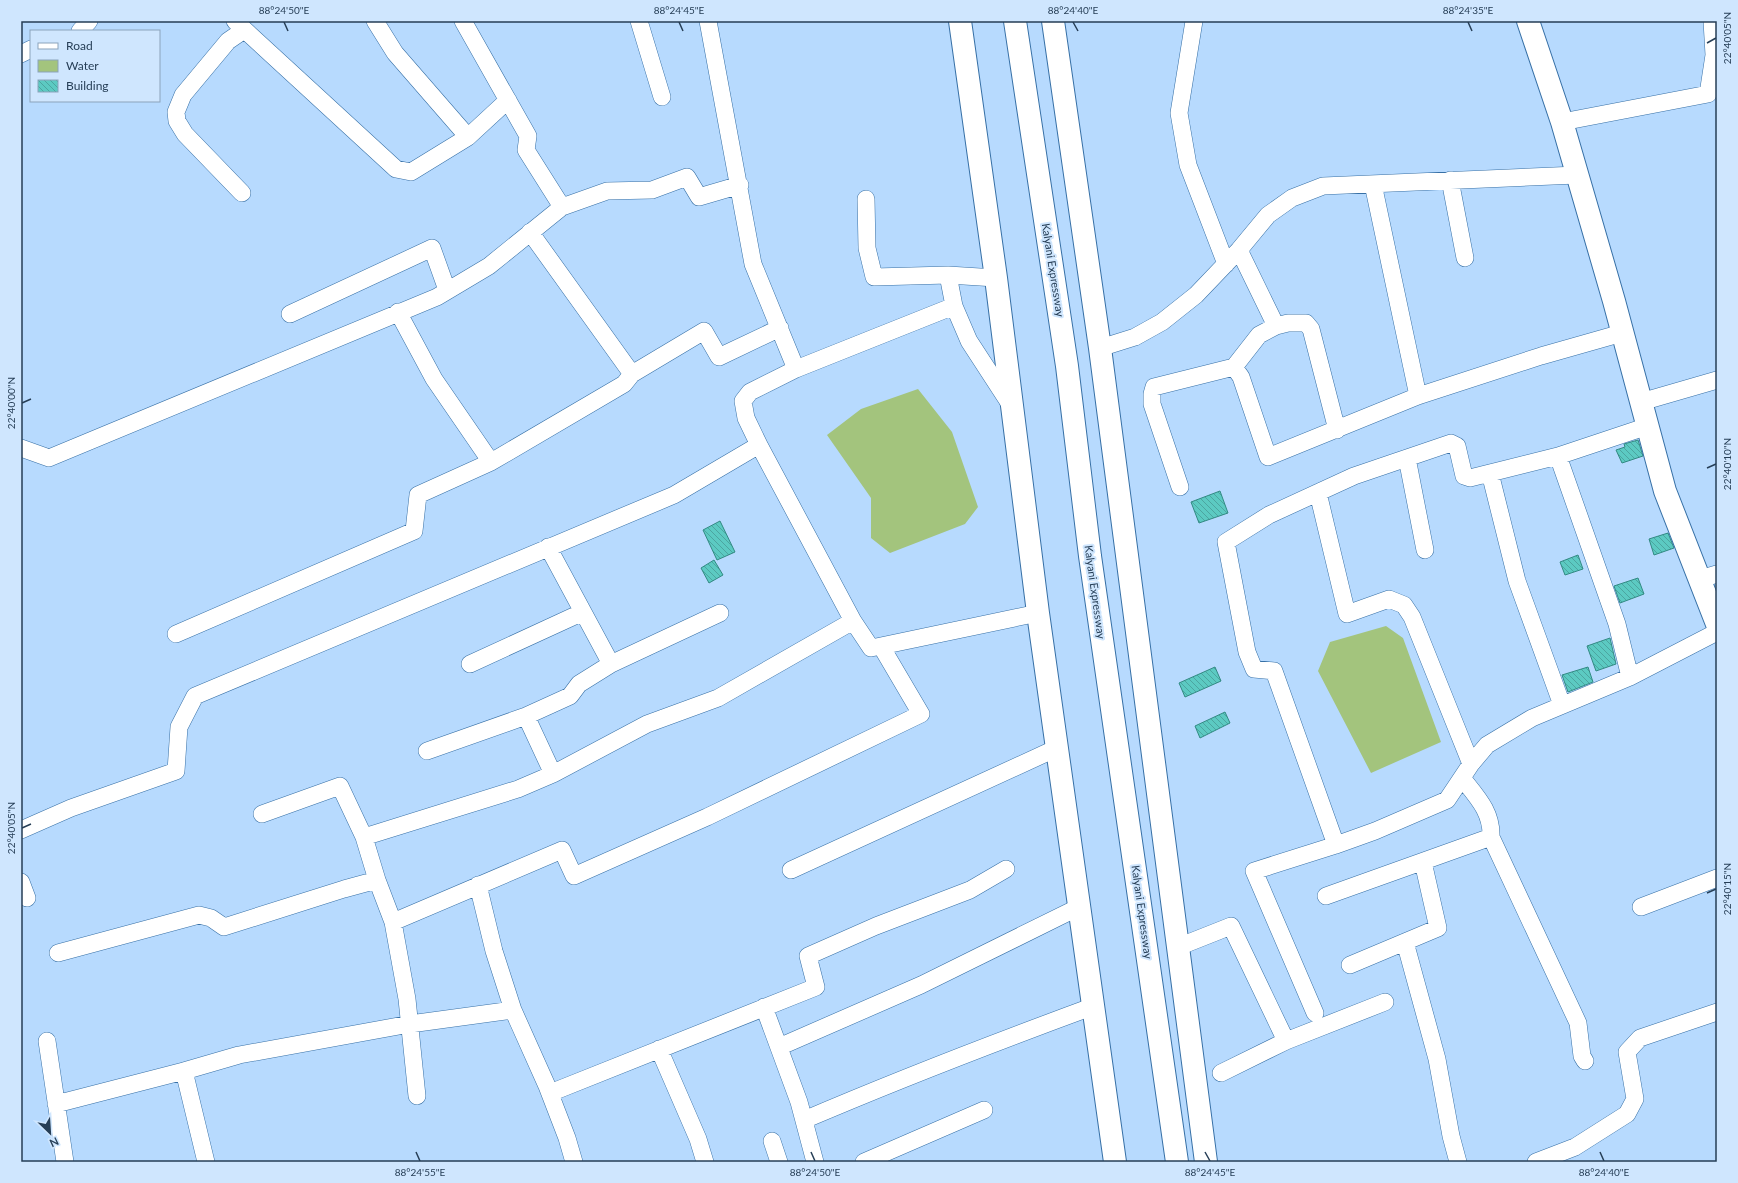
<svg xmlns="http://www.w3.org/2000/svg" width="1738" height="1183" viewBox="0 0 1738 1183" font-family="Lato,sans-serif">
  <style>
    .water { fill: #a3c47d }
    .building { fill: url(#building-back-hatch); stroke: #328a83 }
    .lines { fill: none; stroke-linecap: round; stroke-linejoin: round }
    .street-casing { stroke: #3770a6; stroke-width: 18 }
    .secondary-casing { stroke: #3770a6; stroke-width: 24 }
    .highway-casing { stroke: #3770a6; stroke-width: 24 }
    .street { stroke: #fff; stroke-width: 17 }
    .secondary { stroke: #fff; stroke-width: 22 }
    .highway { stroke: #fff; stroke-width: 22 }
    .ticks { fill: none; stroke: #263e56; stroke-width: 1.5 }
    .labels { text-anchor: middle; stroke-width: 4; stroke-linejoin: round; paint-order: stroke }
    .street-label { font-size: 11px; fill: #263e56; stroke: #cfe6fe }
    .neatline { fill: none; stroke: #263e56; stroke-width: 1.5 }
    .ticks-label { font-size: 10px; text-anchor: middle; fill: #263e56 }
  </style>
  <defs>
    <pattern id="building-back-hatch" width="6" height="6" patternUnits="userSpaceOnUse"><rect width="6" height="6" fill="#5ccac2"/><path d="M-1 5l2 2M0 0l6 6M5-1l2 2" fill="none" stroke="#4ca5a0"/></pattern>
  </defs>
  <rect width="100%" height="100%" fill="#b7dafe"/>
  <path class="water" d="M918,389L952,432L978,507L965,524L890,553L871,538V498L827,435L861,409Z
    M1386,626L1403,638L1441,742L1371,773L1318,671L1330,642Z"/>
  <path class="building" d="M1638,440L1643,456L1622,463L1616,450L1625,447L1624,444Z
    M1220,491L1228,513L1199,523L1191,502Z
    M720,521L735,552L717,560L703,530Z
    M1668,533L1674,548L1654,555L1649,539Z
    M1578,555L1583,569L1565,575L1560,562Z
    M714,560L723,575L709,583L701,568Z
    M1638,578L1644,594L1620,603L1614,586Z
    M1610,638L1616,664L1596,671L1587,646Z
    M1215,667L1221,681L1185,697L1179,683Z
    M1588,667L1593,682L1568,692L1562,675Z
    M1225,712L1230,723L1200,738L1195,726Z"/>
  <g class="lines">
    <defs>
      <path id="street" d="M235,21L396,169L411,172L468,137L508,100
        M375,21L395,53L468,137
        M463,21L528,136L526,150L562,207
        M639,21L662,97
        M1194,21L1179,113L1188,165L1226,264
        M80,31L89,21
        M21,54L31,49
        M1562,122L1708,94L1714,55L1712,21
        M1450,180L1465,258
        M1373,184L1418,396
        M242,193L185,134L177,121L176,112L183,95L228,41L244,30
        M866,199L867,248L874,277L948,275L996,278
        M530,232L632,374
        M1239,250L1276,326L1259,335L1234,367L1241,377L1268,457L1418,396L1541,356L1622,333
        M948,275L954,306L969,341L1010,404
        M290,314L432,248L447,290
        M1276,326L1288,323H1306L1311,329L1337,430
        M1100,348L1135,337L1162,322L1196,295L1239,250L1268,215L1292,198L1323,186L1577,175
        M796,369L954,306
        M1641,402L1717,380
        M1648,426L1558,456L1470,478L1464,476L1457,446L1451,443L1354,476L1269,515L1226,542L1247,652L1254,669L1274,671L1336,845L1375,831L1447,800L1471,764L1487,745L1532,718L1630,677L1717,632
        M759,445L853,621
        M21,448L49,458L437,297L489,266L562,207L607,191L652,190L687,177L699,197L740,185
        M1558,456L1617,624L1630,677
        M1407,458L1425,550
        M491,462L624,384L632,374L704,331L719,357L780,328
        M1490,473L1517,581L1562,705
        M1180,487L1152,404V394L1154,387L1234,367
        M1318,493L1347,614L1389,599L1404,605L1412,617L1471,764
        M548,547L611,664L720,613
        M1700,579L1717,574
        M176,634L414,531L418,495L491,462L434,379L398,312
        M470,664L583,612
        M427,751L526,716L570,696L579,684L611,664
        M553,774L647,724L718,698L853,621L871,648L881,646
        M1462,778C1477,797 1492,812 1491,837L1578,1023L1582,1056L1585,1061
        M262,814L340,786L364,837L377,880
        M21,830L71,808L176,771L179,727L195,696L674,495L759,445L746,418L743,401L750,392L796,369L753,264L708,21
        M364,837L518,789L553,774L526,716
        M791,870L1057,748
        M21,882L27,898
        M478,885L494,951L513,1010L547,1086L567,1138L574,1162
        M1326,896L1491,837
        M1641,907L1717,878
        M393,922L407,999L417,1096
        M1405,942L1437,1059L1451,1136L1458,1162
        M1178,947L1231,926L1286,1041
        M58,953L199,915L211,918L224,927L344,889L377,880L393,922L562,850L574,876L707,817L921,714L881,646L1038,613
        M1350,965L1438,928L1423,862
        M764,1007L799,1102L815,1162
        M1315,1013L1254,871L1336,845
        M47,1041L65,1162
        M779,1047L921,985L1079,907
        M659,1049L698,1139L705,1162
        M184,1071L206,1162
        M1221,1073L1286,1041L1385,1002
        M550,1093L816,987L808,956L876,926L970,890L1006,869
        M56,1104L184,1071L239,1055L410,1024L513,1010
        M804,1120C900,1079 996,1042 1094,1006
        M772,1141L779,1162
        M864,1162L984,1110
        M1536,1162L1575,1147L1627,1114L1635,1099L1627,1052L1640,1038L1717,1012"/>
      <path id="secondary" d="M960,21L996,278L1038,613L1115,1162
        M1053,21L1100,348L1206,1162
        M1528,21L1562,122L1614,301L1665,491L1717,624"/>
      <path id="highway" d="M1015,21L1067,366L1090,556L1177,1162"/>
    </defs>
    <use href="#street" class="street-casing"/>
    <use href="#secondary" class="secondary-casing"/>
    <use href="#highway" class="highway-casing"/>
    <use href="#street" class="street"/>
    <use href="#secondary" class="secondary"/>
    <use href="#highway" class="highway"/>
  </g>
  <path class="ticks" d="M284,22L288,31M679,22L683,31M1073,22L1078,31M1468,22L1472,31M1707,43L1716,38M22,403L31,399M1707,468L1716,464M22,828L31,824M1707,893L1716,889M416,1152L420,1161M811,1152L815,1161M1205,1152L1210,1161M1600,1152L1604,1161"/>
  <g class="labels">
    <g class="street-label">
      <text transform="translate(1053 270) rotate(81)" y="4">Kalyani Expressway</text>
      <text transform="translate(1095 592) rotate(82)" y="4">Kalyani Expressway</text>
      <text transform="translate(1142 912) rotate(82)" y="4">Kalyani Expressway</text>
    </g>
  </g>
  <rect width="1738" height="1183" fill="none" stroke="#cfe6fe" stroke-width="44"/>
  <rect x="30" y="30" width="130" height="72" fill="#cfe6fe" stroke="#8ba3bb"/>
  <rect x="38" y="43" width="20" height="6" fill="#ffffff" stroke="#8ba3bb"/>
  <text x="66" y="50" font-size="12" fill="#263e56">Road</text>
  <rect x="38" y="60" width="20" height="12" fill="#a3c47d" stroke="#8ba3bb"/>
  <text x="66" y="70" font-size="12" fill="#263e56">Water</text>
  <rect x="38" y="80" width="20" height="12" fill="url(#building-back-hatch)" stroke="#8ba3bb"/>
  <text x="66" y="90" font-size="12" fill="#263e56">Building</text>
  <g transform="translate(50 1133) rotate(155)" stroke="#cfe6fe" stroke-width="3" paint-order="stroke">
  <path d="M0-3L7 15L0 10L-7 15Z" fill="#263e56"/>
  <text y="-6" font-size="11" font-weight="bold" text-anchor="middle" fill="#263e56">N</text>
  </g>
  <rect x="22" y="22" width="1694" height="1139" class="neatline"/>
  <g class="ticks-label">
    <text x="284" y="14">88°24'50"E</text>
    <text x="679" y="14">88°24'45"E</text>
    <text x="1073" y="14">88°24'40"E</text>
    <text x="1468" y="14">88°24'35"E</text>
    <text transform="translate(1727 38) rotate(-90)" y="4">22°40'05"N</text>
    <text transform="translate(11 403) rotate(-90)" y="4">22°40'00"N</text>
    <text transform="translate(1727 464) rotate(-90)" y="4">22°40'10"N</text>
    <text transform="translate(11 828) rotate(-90)" y="4">22°40'05"N</text>
    <text transform="translate(1727 889) rotate(-90)" y="4">22°40'15"N</text>
    <text x="420" y="1176">88°24'55"E</text>
    <text x="815" y="1176">88°24'50"E</text>
    <text x="1210" y="1176">88°24'45"E</text>
    <text x="1604" y="1176">88°24'40"E</text>
  </g>
</svg>
